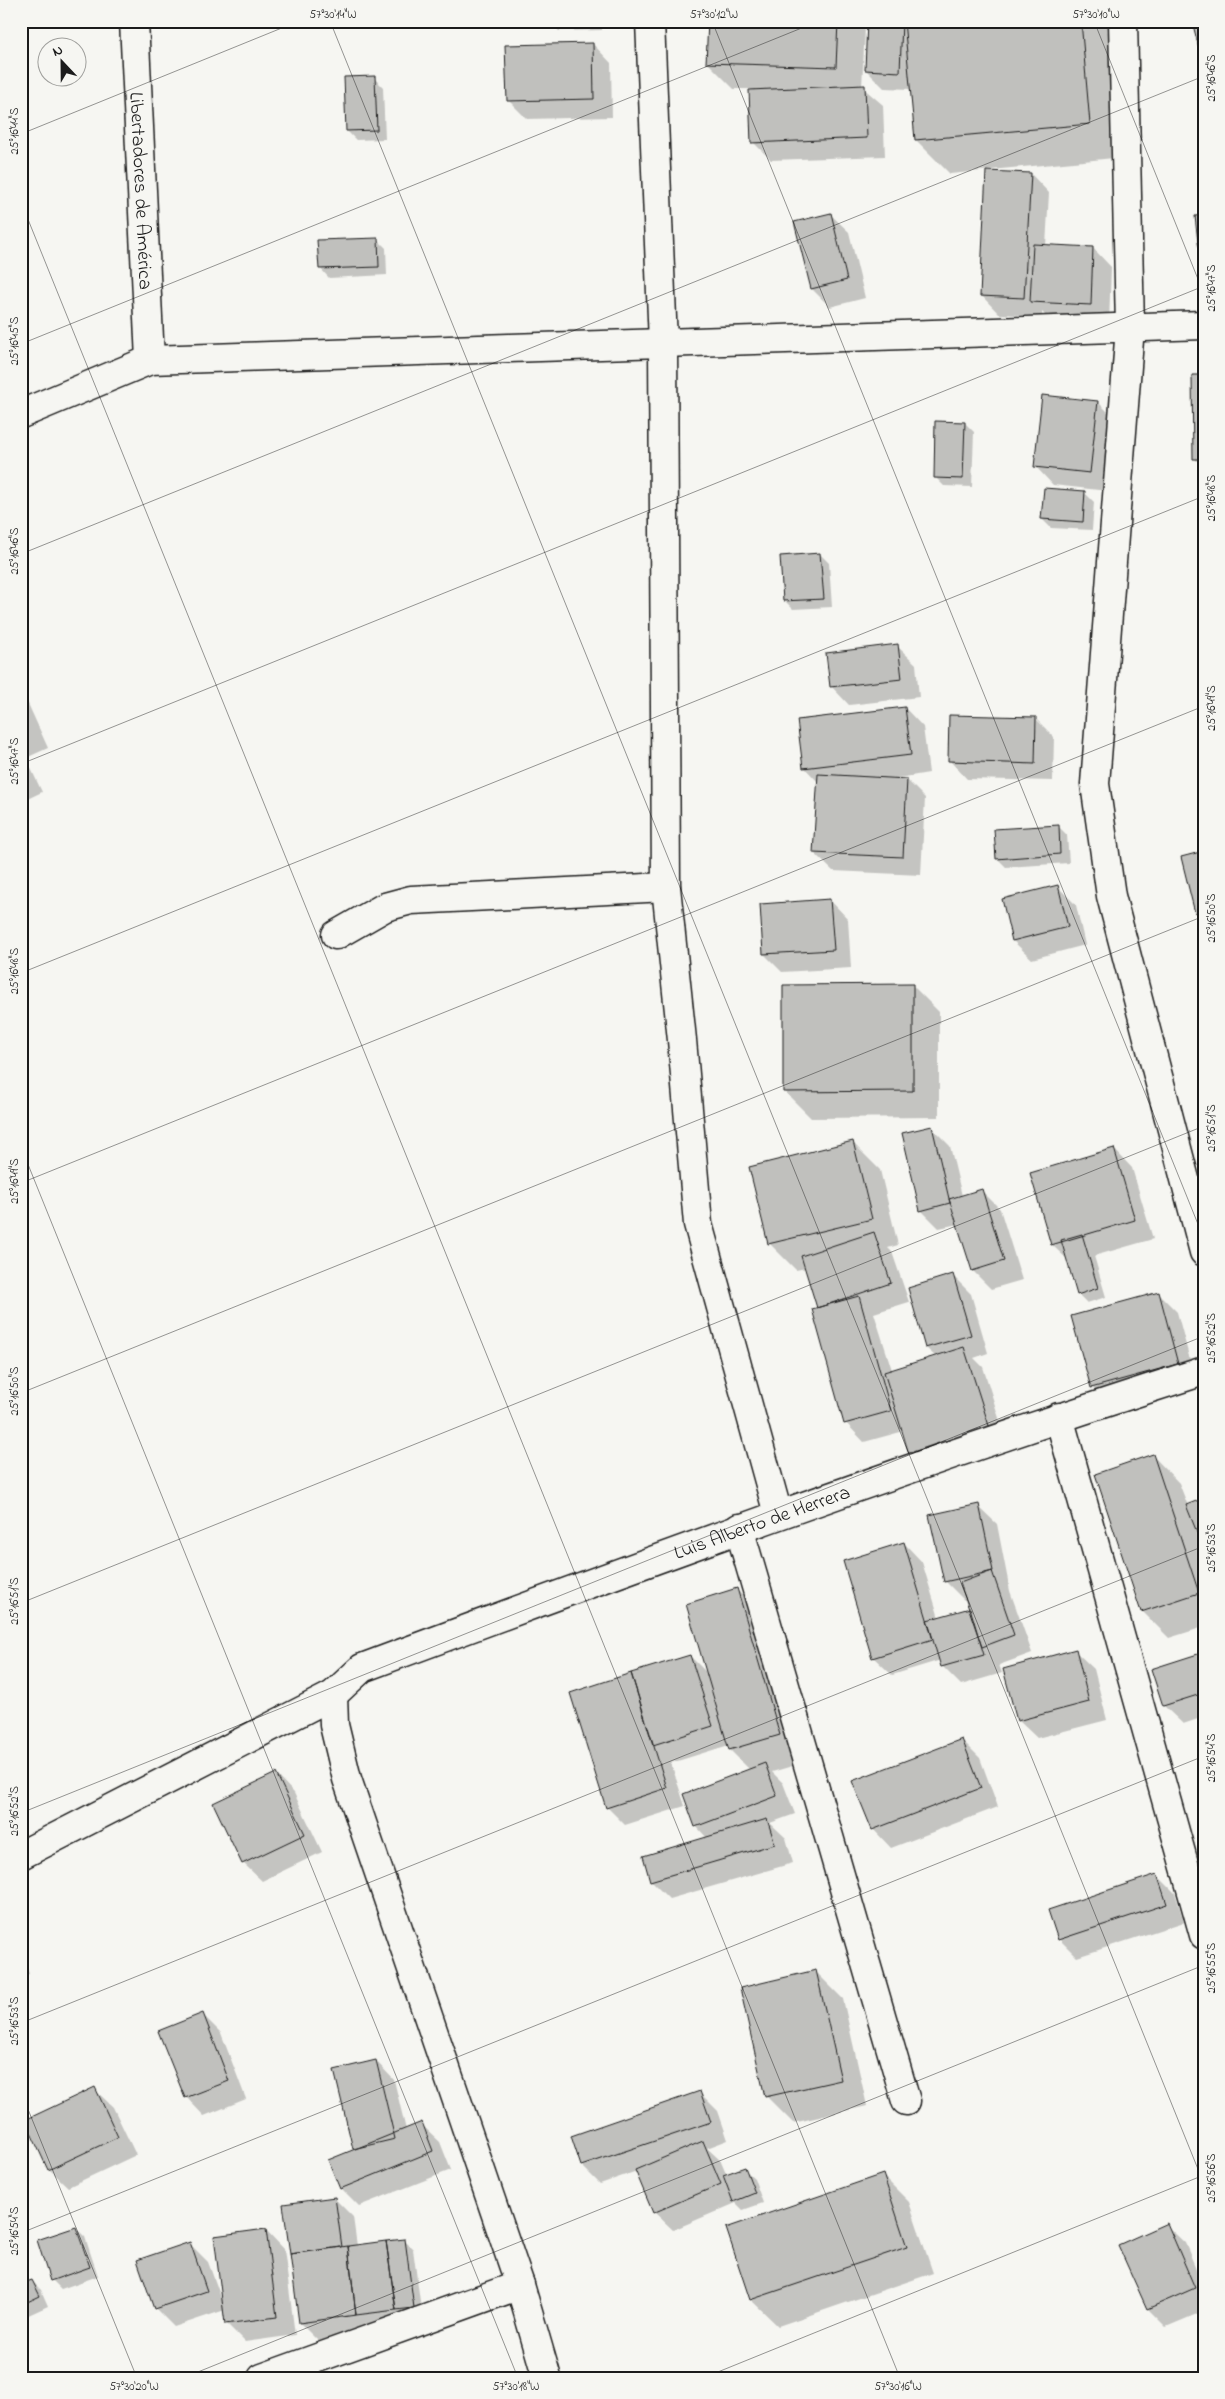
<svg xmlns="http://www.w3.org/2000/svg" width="1225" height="2399" viewBox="0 0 1225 2399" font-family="'Indie Flower',sans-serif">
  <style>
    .shadow { fill: #0003 }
    .building { fill: #c0c0bd; stroke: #1c1c1c }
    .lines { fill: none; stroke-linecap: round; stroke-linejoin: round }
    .street-casing { stroke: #1c1c1c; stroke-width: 31 }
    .street { stroke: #f6f6f2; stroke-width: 28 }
    .ticks { fill: none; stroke: #1c1c1c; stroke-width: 1; stroke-opacity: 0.45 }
    .labels { text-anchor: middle; stroke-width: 4.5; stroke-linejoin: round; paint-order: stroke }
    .street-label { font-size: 20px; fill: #1c1c1c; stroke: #f6f6f2 }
    .neatline { fill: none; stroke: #1c1c1c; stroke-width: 2 }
    .ticks-label { font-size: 12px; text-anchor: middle; fill: #1c1c1c }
  </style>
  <rect width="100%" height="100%" fill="#f6f6f2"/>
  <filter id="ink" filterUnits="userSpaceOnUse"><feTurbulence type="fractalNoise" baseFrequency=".02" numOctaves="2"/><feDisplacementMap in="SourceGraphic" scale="10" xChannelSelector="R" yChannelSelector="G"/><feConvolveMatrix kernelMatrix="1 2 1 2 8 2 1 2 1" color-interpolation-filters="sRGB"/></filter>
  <g filter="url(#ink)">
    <path class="shadow" d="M329,21H375V25L334,26Z
      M549,21H602V30L559,31Z
      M709,21H859L865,27L862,87L883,105L885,156L771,160L753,142L751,89H734L707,62Z
      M868,21H1111L1124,157L950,174L916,140L911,89L884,88L866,70Z
      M593,44L611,63L612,117L527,119L508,100Z
      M374,78L383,87L385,139L356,140L347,131Z
      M1031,174L1049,193L1046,246L1093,248L1111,267L1109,323L1050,320L1042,312V316L999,314L981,295Z
      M830,214L849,232L865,298L830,307L812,289Z
      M377,239L386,248L387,275L329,278L320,268Z
      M1204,376V468L1195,459Z
      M1098,402L1116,420L1108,491L1053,485L1035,466Z
      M965,423L974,432L972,487L944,486L935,477Z
      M1045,489L1085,493L1094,502L1092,530L1051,528L1042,519Z
      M820,554L829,563L832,607L793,609L784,600Z
      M897,646L916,664L919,697L849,705L831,686Z
      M21,693L25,697L48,748L26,758L42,792L21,802Z
      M905,708L923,727L929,773L892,779L907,780L925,798L921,875L833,871L814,853L818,782L804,767Z
      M1035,718L1054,737L1053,781L967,779L949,760Z
      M1058,826L1067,835L1069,863L1006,867L997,858Z
      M1204,852V920L1197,913Z
      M1057,886L1076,905L1085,945L1032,959L1013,941Z
      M830,900L848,919L851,968L782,972L764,954Z
      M912,985L939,1012V1117L811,1118L784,1091Z
      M931,1127L950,1146L962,1196L982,1191L1000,1209L1022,1280L991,1289L973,1271L958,1224L939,1228L921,1210Z
      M853,1143L880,1170L898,1245L888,1248L892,1252L909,1302L874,1313L892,1370L936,1357L926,1348L953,1276L971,1294L988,1353L974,1358L983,1367L1008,1447L929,1471L910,1453L904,1431L864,1442L846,1423L819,1309L806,1268L796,1270L769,1243Z
      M1114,1149L1132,1168L1153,1239L1094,1256L1106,1297L1087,1303L1078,1294L1068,1260L1052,1245Z
      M1159,1294L1177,1312L1196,1382L1111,1406L1092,1387Z
      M1153,1456L1179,1483L1199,1534L1197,1535L1204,1555V1627L1169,1638L1142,1611Z
      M978,1506L997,1524L1010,1591L1032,1653L999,1665L1002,1673L961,1685L943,1667L941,1660L892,1675L873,1657L904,1543L922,1562L939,1618L970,1609L966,1599L964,1600L945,1581Z
      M737,1590L763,1617L806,1762L772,1772L783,1783L795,1814L770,1823L786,1838L793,1863L669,1899L651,1881L707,1838L696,1826L750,1770L730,1750L729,1745L671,1763L685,1806L625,1825L607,1807L690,1656L708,1674Z
      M1075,1651L1094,1669L1107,1720L1037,1738L1018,1720Z
      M1204,1653V1717L1183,1724L1164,1706L1153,1670Z
      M962,1740L980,1758L998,1807L891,1848L873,1829Z
      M276,1774L294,1793L322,1852L262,1881L243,1863Z
      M1157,1875L1175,1893L1184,1922L1077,1957L1059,1939Z
      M21,1950L29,1974L21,1976Z
      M816,1972L843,1999L867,2106L793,2123L766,2096Z
      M203,2015L221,2033L246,2099L204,2116L186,2097Z
      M376,2061L394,2080L406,2130L421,2124L440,2142L451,2170L359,2206L341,2188L354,2151L335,2071Z
      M94,2089L113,2107L136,2155L68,2187L49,2169Z
      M700,2093L718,2111L728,2140L707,2148L721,2161L727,2175L744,2169L754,2178L763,2203L743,2210L736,2203L673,2230L654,2212L637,2171L600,2184L582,2166Z
      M21,2164L24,2175L21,2176Z
      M883,2176L909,2202L933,2273L778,2326L751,2300L728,2229Z
      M335,2199L353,2217L357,2246L404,2240L413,2249L422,2316L413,2328L318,2341L300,2323Z
      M1166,2225L1185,2243L1204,2287V2311L1166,2327L1148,2309L1120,2245Z
      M76,2228L85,2237L98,2276L61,2289L52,2280Z
      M266,2230L284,2249L295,2335L245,2342L227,2324L225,2310L174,2327L155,2308L190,2244L208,2262L223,2303Z
      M32,2281L41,2290L48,2306L22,2318L21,2286Z"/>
    <path class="building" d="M708,21H838L836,67L706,63Z
      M867,21H902L900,72L865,70Z
      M904,21H1081L1090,124L915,140Z
      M1192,21H1204V60H1202Z
      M593,43L594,99L507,101L505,45Z
      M375,76L377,130L346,131L344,77Z
      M865,85L867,138L751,143L749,90Z
      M986,171L1031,173L1024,298L980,296Z
      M831,213L847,280L811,289L794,222Z
      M1204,215V287H1203L1195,216Z
      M378,238L379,267L319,269L317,240Z
      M1033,244L1093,247L1091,305L1030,302Z
      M1192,375H1204V459H1193Z
      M1042,395L1098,401L1090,473L1034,467Z
      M935,421L965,422L963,479L934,478Z
      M1044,488L1085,491L1083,522L1041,519Z
      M1202,491H1204V545H1202Z
      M820,553L824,599L783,601L780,556Z
      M898,644L902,679L830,687L826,653Z
      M905,707L911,755L803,768L797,720Z
      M949,715L1036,717L1035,764L948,761Z
      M818,774L907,779L903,857L813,853Z
      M1059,825L1060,854L996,859L994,829Z
      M1204,851V911L1195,913L1181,857Z
      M1058,885L1068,927L1012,941L1002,899Z
      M830,899L834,950L763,954L760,904Z
      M913,984V1091L783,1092V985Z
      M932,1126L950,1203L920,1211L902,1133Z
      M853,1141L872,1219L768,1244L749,1167Z
      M1114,1148L1135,1220L1051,1245L1030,1173Z
      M982,1189L1004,1261L972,1271L949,1199Z
      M874,1232L891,1283L817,1308L801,1256Z
      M1082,1234L1098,1288L1077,1295L1061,1240Z
      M953,1274L971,1335L925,1348L908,1288Z
      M1159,1292L1178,1364L1091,1388L1071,1316Z
      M859,1296L891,1411L844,1424L812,1309Z
      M964,1347L990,1429L909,1454L884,1372Z
      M1153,1454L1199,1593L1141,1612L1095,1474Z
      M1204,1498V1550L1186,1505Z
      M979,1504L993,1571L944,1582L929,1515Z
      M904,1542L933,1639L872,1658L843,1561Z
      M992,1571L1014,1635L982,1647L960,1583Z
      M737,1588L780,1735L729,1750L686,1604Z
      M970,1608L984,1655L941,1667L927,1620Z
      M1076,1649L1089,1702L1017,1721L1003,1669Z
      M1204,1652V1693L1163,1706L1151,1669Z
      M690,1655L713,1726L653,1745L631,1673Z
      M631,1673L667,1788L606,1808L570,1693Z
      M962,1739L981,1788L872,1830L852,1781Z
      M765,1763L777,1796L695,1827L683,1794Z
      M276,1773L305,1834L242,1864L213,1803Z
      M767,1819L775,1844L650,1881L643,1856Z
      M1157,1874L1167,1904L1058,1940L1048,1910Z
      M816,1970L841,2080L765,2097L740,1988Z
      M203,2013L229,2081L185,2098L158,2031Z
      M376,2060L395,2139L353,2149L334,2070Z
      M95,2087L118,2137L48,2170L25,2120Z
      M700,2091L711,2122L581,2166L571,2136Z
      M422,2122L433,2151L340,2189L328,2160Z
      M703,2141L721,2184L653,2213L635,2170Z
      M745,2167L755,2193L733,2202L723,2175Z
      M883,2174L907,2247L750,2300L726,2228Z
      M335,2197L342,2247L290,2254L283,2204Z
      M1167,2223L1195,2288L1147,2309L1118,2245Z
      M76,2227L90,2267L50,2281L37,2240Z
      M266,2229L277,2317L225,2324L214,2236Z
      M405,2239L414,2308L396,2310L386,2241Z
      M386,2241L396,2310L356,2315L348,2246Z
      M190,2242L207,2291L154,2309L137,2260Z
      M348,2246L356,2315L299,2323L290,2254Z
      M32,2280L40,2296L21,2305V2284Z"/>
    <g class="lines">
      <defs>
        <g id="street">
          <path id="s1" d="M134,21L150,360"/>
          <path d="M650,21L663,343L666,887L682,1040L698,1224L778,1514"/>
          <path d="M1123,21L1130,327L1095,784L1111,896L1204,1252"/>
          <path d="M21,414L150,360L1204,325"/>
          <path d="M336,935L385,907L411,900L666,887"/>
          <path d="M1059,1417L1204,1935"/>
          <path d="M739,1528L906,2101"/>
          <path d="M333,1695L334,1725L347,1779L520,2285L547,2378"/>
          <path id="s2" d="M21,1855L333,1695L362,1668C641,1564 920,1461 1204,1371"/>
          <path d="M262,2378L520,2285"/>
        </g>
      </defs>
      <use href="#street" class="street-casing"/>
      <use href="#street" class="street"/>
    </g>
  </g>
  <path class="ticks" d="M330,21L1204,2184M712,21L1204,1239M1094,21L1204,294M21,134L299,21M21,202L900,2378M21,344L819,21M21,554L1204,76M21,764L1204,286M21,973L1204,496M21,1147L518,2378M21,1183L1204,706M21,1393L1204,916M21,1603L1204,1126M21,1813L1204,1336M21,2023L1204,1546M21,2092L137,2378M21,2233L1204,1756M183,2378L1204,1965M703,2378L1204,2175"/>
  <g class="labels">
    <g class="street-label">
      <text dy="7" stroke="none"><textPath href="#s1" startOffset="170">Libertadores de América</textPath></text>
      <text dy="7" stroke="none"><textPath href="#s2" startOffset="816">Luis Alberto de Herrera</textPath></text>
    </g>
  </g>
  <rect width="1225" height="2399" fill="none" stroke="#f6f6f2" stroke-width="55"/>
  <g transform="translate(62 62) rotate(338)"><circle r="24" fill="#f6f6f2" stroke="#9f9f9c"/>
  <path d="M0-4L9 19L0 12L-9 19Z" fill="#1c1c1c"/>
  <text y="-8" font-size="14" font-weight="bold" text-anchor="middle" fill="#1c1c1c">N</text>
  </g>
  <rect x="28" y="28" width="1170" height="2344" class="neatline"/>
  <g class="ticks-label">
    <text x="333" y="18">57°30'14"W</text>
    <text x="714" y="18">57°30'12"W</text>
    <text x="1096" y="18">57°30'10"W</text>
    <text transform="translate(1211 78) rotate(-90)" y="4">25°16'46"S</text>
    <text transform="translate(14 131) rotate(-90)" y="4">25°16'44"S</text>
    <text transform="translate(1211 288) rotate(-90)" y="4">25°16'47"S</text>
    <text transform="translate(14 341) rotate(-90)" y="4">25°16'45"S</text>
    <text transform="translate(1211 498) rotate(-90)" y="4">25°16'48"S</text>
    <text transform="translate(14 551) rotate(-90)" y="4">25°16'46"S</text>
    <text transform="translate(1211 708) rotate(-90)" y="4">25°16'49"S</text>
    <text transform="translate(14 761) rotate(-90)" y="4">25°16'47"S</text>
    <text transform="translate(1211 918) rotate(-90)" y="4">25°16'50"S</text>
    <text transform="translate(14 971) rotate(-90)" y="4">25°16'48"S</text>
    <text transform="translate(1211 1128) rotate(-90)" y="4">25°16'51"S</text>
    <text transform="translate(14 1181) rotate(-90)" y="4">25°16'49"S</text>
    <text transform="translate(1211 1338) rotate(-90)" y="4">25°16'52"S</text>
    <text transform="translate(14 1391) rotate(-90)" y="4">25°16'50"S</text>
    <text transform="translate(1211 1548) rotate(-90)" y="4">25°16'53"S</text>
    <text transform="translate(14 1601) rotate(-90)" y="4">25°16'51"S</text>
    <text transform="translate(1211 1758) rotate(-90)" y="4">25°16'54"S</text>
    <text transform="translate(14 1811) rotate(-90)" y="4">25°16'52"S</text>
    <text transform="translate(1211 1968) rotate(-90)" y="4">25°16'55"S</text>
    <text transform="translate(14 2021) rotate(-90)" y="4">25°16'53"S</text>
    <text transform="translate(1211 2178) rotate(-90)" y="4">25°16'56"S</text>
    <text transform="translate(14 2231) rotate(-90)" y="4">25°16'54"S</text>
    <text x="134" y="2390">57°30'20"W</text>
    <text x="516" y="2390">57°30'18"W</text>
    <text x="898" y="2390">57°30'16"W</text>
  </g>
</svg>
